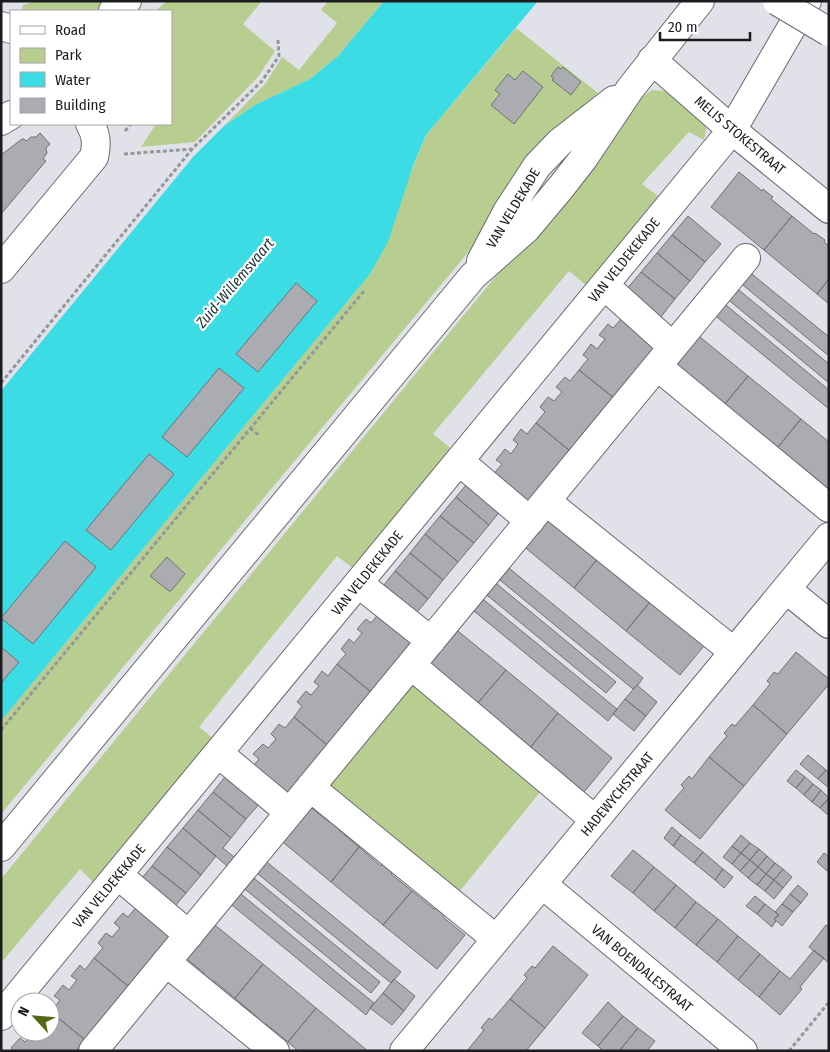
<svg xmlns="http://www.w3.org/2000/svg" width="830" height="1052" viewBox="0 0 830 1052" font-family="'Fira Sans Condensed',sans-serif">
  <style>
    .green { fill: #b8ce91 }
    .water { fill: #3cdce4 }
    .building { fill: #abacb2; stroke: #707176 }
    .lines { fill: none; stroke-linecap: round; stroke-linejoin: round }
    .minor-casing { stroke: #6a6b71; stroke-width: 30 }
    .major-casing { stroke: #6a6b71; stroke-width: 30 }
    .path { stroke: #95969b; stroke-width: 3; stroke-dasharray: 4 2.5; stroke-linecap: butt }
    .minor { stroke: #fff; stroke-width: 28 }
    .major { stroke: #fff; stroke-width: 28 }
    .major-bridge-casing { stroke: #6a6b71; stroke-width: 30; stroke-linecap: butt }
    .major-bridge { stroke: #fff; stroke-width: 28 }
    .labels { text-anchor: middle; stroke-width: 4.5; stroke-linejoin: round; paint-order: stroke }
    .street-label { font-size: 14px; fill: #1b1c1e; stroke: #fff }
    .water-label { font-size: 15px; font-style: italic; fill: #193233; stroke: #fff }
  </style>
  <rect width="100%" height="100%" fill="#e1e2e9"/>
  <path class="green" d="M35,1H105L106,7L98,11H22L23,5Z
    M167,1H262L243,24L275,51L258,77L195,142L141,147L156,124H171V11H155Z
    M328,1H384L338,56L310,79L255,105L224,126L265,84L282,57L299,70L337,23L321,10Z
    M516,28L598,93L550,136L485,232L1,814V721L370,274L426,135Z
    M652,90L668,91L707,125L704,140L689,132L642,184L658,196L586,285L569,271L433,434L452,449L354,569L337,556L199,727L214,739L95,884L80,869L1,963V879L633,109L638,100Z
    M413,684L541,791L455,897L326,790Z"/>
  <path class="water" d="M384,1H538L426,135L413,166L388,242L370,274L1,721V391L193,157L224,126L255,105L310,79L338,56Z"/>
  <path class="building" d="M558,67L561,69L563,67L581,82L571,95L552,80L554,78L551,76Z
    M523,71L543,87L514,124L491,105L500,94L495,90L508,74L515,80Z
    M40,133L50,144L46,148L47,153L43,159L46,161L1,214V155L22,139H24L26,141L31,137H36Z
    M739,172L762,191L763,189L773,197L771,199L792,216L764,250L711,207Z
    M688,216L721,244L705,262L672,235Z
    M792,216L814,234L815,233L825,240L824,242L829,246V279L817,294L764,250Z
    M672,235L705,262L690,281L657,253Z
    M657,253L690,281L675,299L641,272Z
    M747,270L829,337V356L738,281Z
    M641,272L675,299L660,318L626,290Z
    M829,279V304L817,294Z
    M296,283L317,301L258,372L236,354Z
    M734,286L829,364V383L725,297Z
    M721,301L829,390V409L712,313Z
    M623,317L658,345L614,398L579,370L588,359L583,355L591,344L597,349L605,339L599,335L608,324L613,328Z
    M695,333L748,376L720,410L667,367Z
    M219,368L244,388L187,457L162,437Z
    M579,370L614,398L570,451L536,423L545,412L540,407L548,397L554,401L562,392L556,387L565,377L570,381Z
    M748,376L801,419L773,453L720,410Z
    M801,419L829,442V495L773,453Z
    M536,423L570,451L526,504L492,476L502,464L496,460L505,449L511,454L518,444L513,440L521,429L527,434Z
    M149,454L174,474L111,550L86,530Z
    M471,479L504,506L489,525L456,497Z
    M456,497L489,525L474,543L440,516Z
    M549,510L602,553L574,588L521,544Z
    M440,516L474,543L458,562L425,534Z
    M425,534L458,562L443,580L410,553Z
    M65,541L96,567L33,644L1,618Z
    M410,553L443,580L428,599L395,571Z
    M602,553L654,597L626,631L574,588Z
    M167,557L185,574L171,591H169L150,576Z
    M504,564L643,678L638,685H637L633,689L495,576Z
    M395,571L428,599L413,617L380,590Z
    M492,580L616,682L606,693L482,591Z
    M479,596L617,709L608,721L469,607Z
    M654,597L708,641L680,675L626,631Z
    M380,612L415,640L371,692L337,664L346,654L341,649L349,639L354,643L362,633L357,629L366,619L371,623Z
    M453,627L506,670L477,704L425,661Z
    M1,647L19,662L1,683Z
    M796,652L829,679V684L787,734L753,705L770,684L767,681L774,672L778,674Z
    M337,664L371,692L327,745L294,717L302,706L297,702L306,691L311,695L319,686L314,682L322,671L328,676Z
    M506,670L558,713L530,748L477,704Z
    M637,685L657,702L646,716L625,699Z
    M625,699L646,716L634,731L613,714Z
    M753,705L787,734L744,786L709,757L727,736L724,733L732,724L735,726Z
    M558,713L612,758L584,792L562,773L560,775L551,767L552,766L530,748Z
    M294,717L327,745L284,798L250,770L259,759L253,754L263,744L268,748L276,739L271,734L279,724L285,728Z
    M808,755L826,770L818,779L800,764Z
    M709,757L744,786L700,839L665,810L684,788L681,785L689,776L692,779Z
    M796,770L805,777L796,788L787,781Z
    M826,770L829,772V788L818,779Z
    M228,773L262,801L246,819L213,792Z
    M805,777L813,784L804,795L796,788Z
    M813,784L821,790L812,802L804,795Z
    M821,790L829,798L820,808L812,802Z
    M213,792L246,819L231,838L198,810Z
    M829,798V815H828L820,808Z
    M307,804L329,822L330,821L340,829L339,830L359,847L331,882L278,838Z
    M198,810L231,838L223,848L234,857L236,854L244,860L234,872L183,828Z
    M672,827L681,835L673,846L664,838Z
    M183,828L216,856L201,875L167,847Z
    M681,835L703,852L694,863L673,846Z
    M741,835L750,843L741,853L732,846Z
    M750,843L759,849L750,860L741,853Z
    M732,846L741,853L732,864L723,857Z
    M167,847L201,875L186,893L152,866Z
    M359,847L381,866L382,864L392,872L391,874L412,891L383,925L331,882Z
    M759,849L767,856L758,867L750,860Z
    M633,850L654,867L633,893L611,876Z
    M703,852L723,869L715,880L694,863Z
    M741,853L750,860L740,871L732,864Z
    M824,853L829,857V869L827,871L817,862Z
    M767,856L775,863L766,874L758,867Z
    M262,858L401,972L395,979L391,983L252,869Z
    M750,860L758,867L748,878L740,871Z
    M775,863L783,869L774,880L766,874Z
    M152,866L186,893L170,912L137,884Z
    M654,867L676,885L654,911L633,893Z
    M758,867L766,874L757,885L748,878Z
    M723,869L733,877L724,888L715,880Z
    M783,869L792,877L783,888L774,880Z
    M249,874L380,982L371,993L240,885Z
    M766,874L774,880L765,891L757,885Z
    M774,880L783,888L774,899L765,891Z
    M676,885L696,902L675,928L654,911Z
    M798,885L808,894L801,903L790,894Z
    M236,890L374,1003L366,1015L227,901Z
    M412,891L434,909L435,907L445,915L443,917L465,935L437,969L383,925Z
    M790,894L801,903L793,912L782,904Z
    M755,896L765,904L757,914L746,906Z
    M696,902L718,919L696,945L675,928Z
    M765,904L779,915L774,919L776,921L772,927L757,914Z
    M782,904L793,912L782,926L774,919L779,915L775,912Z
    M138,905L172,934L128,986L94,958L103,948L98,943L106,933L112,937L120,928L114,923L123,913L128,917Z
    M718,919L738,936L717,962L696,945Z
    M210,921L263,964L235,998L214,981L213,983L203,975L204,973L182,955Z
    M826,925L829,927V963L809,947Z
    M738,936L760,954L738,980L717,962Z
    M553,946L588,975L545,1028L510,999L527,978L524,975L532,966L535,968Z
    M814,950L824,958L800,987L802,989L780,1015L759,997L780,971L790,979Z
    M760,954L780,971L759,997L738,980Z
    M94,958L128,986L85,1040L51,1012L60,1000L54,996L63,985L69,990L77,980L71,976L80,965L85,970Z
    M263,964L316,1008L288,1042L266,1024V1026L255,1018L257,1017L235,998Z
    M394,979L415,996L404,1011L383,993Z
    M383,993L404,1011L392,1025L370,1008Z
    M510,999L545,1028L526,1051H467L484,1030L481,1028L489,1018L492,1020Z
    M608,1002L623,1016L598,1046L582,1033Z
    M316,1008L368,1051H298L288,1042Z
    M50,1012H51L85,1040L76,1051H14L11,1048L20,1038L25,1042L33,1033L32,1032H50Z
    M623,1016L638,1028L619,1051H603L598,1046Z
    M638,1028L655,1041L647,1051H619Z"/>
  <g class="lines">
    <defs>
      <path id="minor" d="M652,60L732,130L829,209
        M1,121L11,115
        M1,269L94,157C97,145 97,135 90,124
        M604,285L673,347
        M657,366L829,508
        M459,461L530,521
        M546,501L734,652
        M358,583L431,641
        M786,589L829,624
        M411,665L595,820
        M218,753L289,812
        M310,787L496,939
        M118,875L189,935
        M542,884L743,1051
        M166,962L275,1051
        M1,1016L732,130L807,1
        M93,1051L746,258
        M404,1051L829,537"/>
      <path id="major" d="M113,11L127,1
        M1,26L11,29
        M481,261L507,212L537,166L560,142L614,100
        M1,847L473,276L526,229L562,186L583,159L630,89L700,1"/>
    </defs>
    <use href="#minor" class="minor-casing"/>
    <use href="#major" class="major-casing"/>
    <path class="path" d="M125,131L131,124
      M124,154L193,149
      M1,383L193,148L262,81L279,56L278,40
      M250,428L260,436
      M1,730L364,291
      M789,1051L829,1002"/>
    <use href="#minor" class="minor"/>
    <use href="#major" class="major"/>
    <defs>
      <path id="major-bridge" d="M777,1L829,32"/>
    </defs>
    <use href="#major-bridge" class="major-bridge-casing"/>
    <use href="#major-bridge" class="major-bridge"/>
  </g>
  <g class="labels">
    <g class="street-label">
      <text transform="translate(740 135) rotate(40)" y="5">MELIS STOKESTRAAT</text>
      <text transform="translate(513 208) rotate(-59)" y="5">VAN VELDEKADE</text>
      <text transform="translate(624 260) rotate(-51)" y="5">VAN VELDEKEKADE</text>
      <text transform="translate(367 573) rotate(-51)" y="5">VAN VELDEKEKADE</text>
      <text transform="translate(617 794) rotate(-50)" y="5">HADEWYCHSTRAAT</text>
      <text transform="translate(109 886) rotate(-50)" y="5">VAN VELDEKEKADE</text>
      <text transform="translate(642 968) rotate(40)" y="5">VAN BOENDALESTRAAT</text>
    </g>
    <g class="water-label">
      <text transform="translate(235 283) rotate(-50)" y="5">Zuid-Willemsvaart</text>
    </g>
  </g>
  <rect width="830" height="1052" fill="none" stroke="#1b1c1e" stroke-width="5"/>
  <rect x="10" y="10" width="162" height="115" fill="#ffffff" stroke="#a4a4a5"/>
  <rect x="20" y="26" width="25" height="8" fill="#ffffff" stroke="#a4a4a5"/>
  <text x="55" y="35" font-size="15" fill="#1b1c1e">Road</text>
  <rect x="20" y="48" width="25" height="15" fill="#b8ce91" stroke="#a4a4a5"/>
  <text x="55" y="60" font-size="15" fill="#1b1c1e">Park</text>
  <rect x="20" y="72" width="25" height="15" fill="#3cdce4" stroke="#a4a4a5"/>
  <text x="55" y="85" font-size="15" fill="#1b1c1e">Water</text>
  <rect x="20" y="98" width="25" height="15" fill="#abacb2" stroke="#a4a4a5"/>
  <text x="55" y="110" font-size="15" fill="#1b1c1e">Building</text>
  <g transform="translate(35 1017) rotate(296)"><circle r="24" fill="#ffffff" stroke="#a4a4a5"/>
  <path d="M0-4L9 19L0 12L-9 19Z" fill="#556712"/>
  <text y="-8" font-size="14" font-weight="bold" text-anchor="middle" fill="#1b1c1e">N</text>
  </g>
  <path d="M660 32v8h90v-8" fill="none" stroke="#1b1c1e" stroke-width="2.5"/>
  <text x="668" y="32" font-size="15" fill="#1b1c1e" stroke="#ffffff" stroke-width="4" paint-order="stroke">20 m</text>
</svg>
